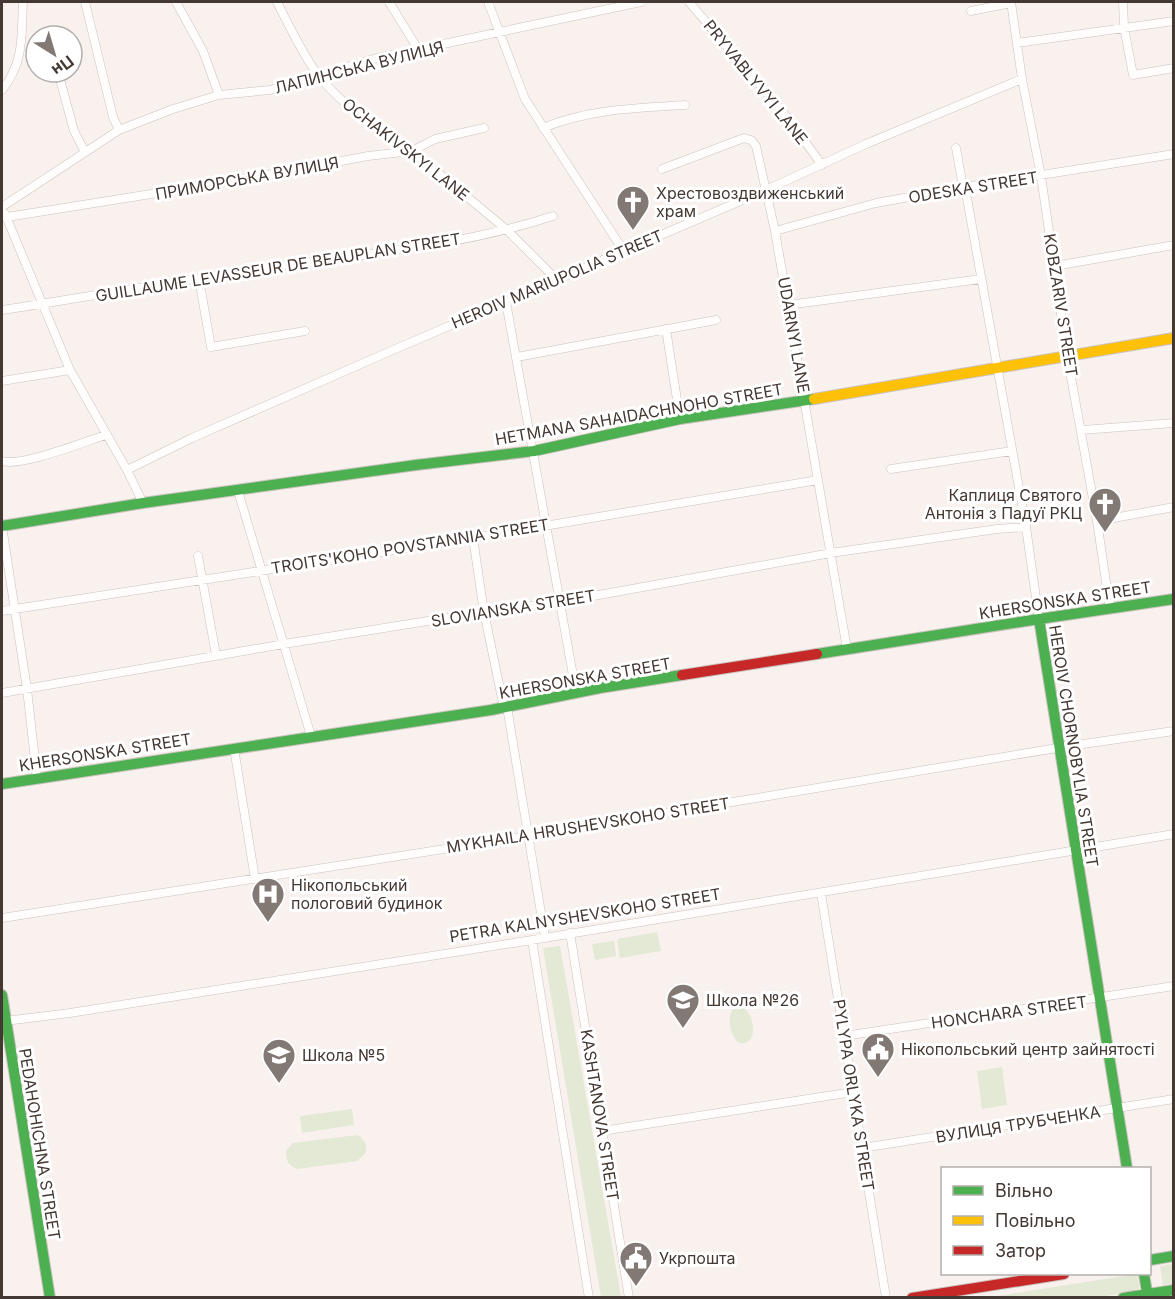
<svg xmlns="http://www.w3.org/2000/svg" width="1175" height="1299" viewBox="0 0 1175 1299" font-family="Inter,sans-serif">
  <style>
    .green { fill: #e3e9d4 }
    .lines { fill: none; stroke-linecap: round; stroke-linejoin: round }
    .street-casing { stroke: #cbc2be; stroke-width: 9 }
    .fast-casing { stroke: #cbc2be; stroke-width: 12 }
    .slow-casing { stroke: #cbc2be; stroke-width: 12 }
    .jam-casing { stroke: #cbc2be; stroke-width: 12 }
    .street { stroke: #fefdfc; stroke-width: 8 }
    .fast { stroke: #4caf50; stroke-width: 10 }
    .slow { stroke: #ffc107; stroke-width: 10 }
    .jam { stroke: #c62828; stroke-width: 10 }
    .labels { text-anchor: middle; stroke-width: 6; stroke-linejoin: round; paint-order: stroke }
    .street-label { font-size: 16px; fill: #443832; stroke: #fff }
    .poi-label { font-size: 16px; fill: #443832; stroke: #fff; text-anchor: start }
  </style>
  <rect width="100%" height="100%" fill="#f8f1ee"/>
  <path class="green" d="M657,932L661,951L620,958L617,939Z
    M614,941L616,956L595,960L592,944Z
    M560,946L621,1297H601L543,948Z
    M737,1006L743,1007C754,1014 760,1046 739,1043C729,1035 725,1013 737,1006Z
    M1002,1067L1007,1105L982,1109L977,1071Z
    M352,1109L354,1125L302,1133L300,1116Z
    M357,1135C365,1140 367,1144 366,1153L357,1161L297,1169C288,1165 286,1161 286,1151L293,1143Z
    M1173,1264V1283L1163,1285L1160,1266Z
    M1137,1274L1140,1291L1099,1297L985,1298Z"/>
  <g class="lines">
    <defs>
      <path id="street" d="M85,2L113,117L119,130
        M176,2L203,51L219,95
        M277,2C288,24 303,55 318,75C338,100 383,138 412,151L507,230L556,279
        M389,2L418,49
        M488,2L525,99L623,250
        M689,2L788,118L822,165
        M1011,2L1022,79L1041,176L1067,355L1097,521L1110,609
        M1123,2L1124,27L1133,75L1174,68
        M971,11L1011,3
        M1017,43L1174,21
        M61,83L74,131L85,152
        M2,90C25,61 21,36 23,2
        M543,128C588,109 637,108 685,105
        M956,148L963,187
        M662,169L744,138L751,140L756,146L775,231L847,649
        M965,187L1026,527L1039,619
        M2,207L119,130L173,109L219,95L270,90L377,58L641,2
        M5,214L70,370L127,470L143,503
        M7,217L245,179L368,156L412,151L435,139L484,128
        M775,231L876,203L965,187L1174,154
        M1055,266L1174,245
        M199,279L211,347L305,331
        M506,302L576,692
        M788,305L981,279
        M2,310C94,296 187,279 280,266C372,253 465,245 553,216
        M666,329L680,419
        M517,357L716,320
        M2,381L70,370
        M1082,430L1174,423
        M2,461C21,467 84,442 106,435
        M891,469L1012,451
        M127,470L192,438L393,350L766,190L866,144L1022,79
        M238,491L311,736
        M1097,521L1174,507
        M2,526L27,689L37,778
        M473,538L484,612L504,708
        M198,556L216,655
        M2,611L473,538L818,480
        M2,693L284,644L484,612L560,602L831,553L997,529L1026,527
        M507,707L545,937
        M234,748L255,879
        M821,893L886,1298
        M2,918L528,836L1069,746L1174,731
        M570,933L629,1298
        M532,940L589,1298
        M5,1021L70,1013L526,941L1174,834
        M844,1036L1174,986
        M602,1131L853,1092
        M862,1148L1174,1099"/>
      <path id="fast" d="M2,526L143,503L416,465L534,451L680,419L814,399
        M817,654L1039,619
        M2,784L491,710L600,688L682,675
        M2,995L50,1298
        M1127,1168L1039,619L1174,599
        M1150,1260L1174,1256
        M1144,1274L1148,1298
        M1123,1298L1174,1290"/>
      <path id="slow" d="M814,399L1174,338"/>
      <path id="jam" d="M682,675L817,654
        M912,1298L1064,1274"/>
    </defs>
    <use href="#street" class="street-casing"/>
    <use href="#fast" class="fast-casing"/>
    <use href="#slow" class="slow-casing"/>
    <use href="#jam" class="jam-casing"/>
    <use href="#street" class="street"/>
    <use href="#fast" class="fast"/>
    <use href="#slow" class="slow"/>
    <use href="#jam" class="jam"/>
  </g>
  <defs>
    <symbol id="church-pin" viewBox="-11 -11 22 30"><path d="M0 17L-7.5 6A9.5 9.5 0 1 1 7.5 6Z" fill="#837974" stroke="#fff"/><path d="M-1.2-6h2.4v3.5h3.3v2.4h-3.3V6h-2.4V-.1h-3.3v-2.4h3.3Z" fill="#fff"/></symbol>
    <symbol id="hospital-pin" viewBox="-11 -11 22 30"><path d="M0 17L-7.5 6A9.5 9.5 0 1 1 7.5 6Z" fill="#837974" stroke="#fff"/><path d="M-5-5h3v3.5h4V-5h3V5h-3V1.5h-4V5h-3Z" fill="#fff"/></symbol>
    <symbol id="school-pin" viewBox="-11 -11 22 30"><path d="M0 17L-7.5 6A9.5 9.5 0 1 1 7.5 6Z" fill="#837974" stroke="#fff"/><path d="M0-5L7-2L0 1L-7-2ZM-4 1L0 2.5L4 1V4Q0 6-4 4Z" fill="#fff"/></symbol>
    <symbol id="civic-pin" viewBox="-11 -11 22 30"><path d="M0 17L-7.5 6A9.5 9.5 0 1 1 7.5 6Z" fill="#837974" stroke="#fff"/><path d="M-.6-6.5H3V-4.5H.6V-3L4-1V1h2V6H-6V1h2V-1L-.6-3ZM-1.2 2.5V6h2.4V2.5Z" fill="#fff"/></symbol>
  </defs>
  <g fill-rule="evenodd">
    <use href="#church-pin" x="614" y="183" width="38" height="52"/>
    <use href="#church-pin" x="1086" y="485" width="38" height="52"/>
    <use href="#hospital-pin" x="249" y="875" width="38" height="52"/>
    <use href="#school-pin" x="664" y="981" width="38" height="52"/>
    <use href="#civic-pin" x="859" y="1030" width="38" height="52"/>
    <use href="#school-pin" x="260" y="1036" width="38" height="52"/>
    <use href="#civic-pin" x="617" y="1239" width="38" height="52"/>
  </g>
  <g class="labels">
    <g class="street-label">
      <text transform="translate(359 67) rotate(-14)" y="6">ЛАПИНСЬКА ВУЛИЦЯ</text>
      <text transform="translate(756 82) rotate(51)" y="6">PRYVABLYVYI LANE</text>
      <text transform="translate(406 149) rotate(38)" y="6">OCHAKIVSKYI LANE</text>
      <text transform="translate(247 178) rotate(-10)" y="6">ПРИМОРСЬКА ВУЛИЦЯ</text>
      <text transform="translate(973 187) rotate(-9)" y="6">ODESKA STREET</text>
      <text transform="translate(278 267) rotate(-9)" y="6">GUILLAUME LEVASSEUR DE BEAUPLAN STREET</text>
      <text transform="translate(557 279) rotate(-23)" y="6">HEROIV MARIUPOLIA STREET</text>
      <text transform="translate(1061 305) rotate(81)" y="6">KOBZARIV STREET</text>
      <text transform="translate(794 335) rotate(80)" y="6">UDARNYI LANE</text>
      <text transform="translate(639 414) rotate(-10)" y="6">HETMANA SAHAIDACHNOHO STREET</text>
      <text transform="translate(410 546) rotate(-9)" y="6">TROITS'KOHO POVSTANNIA STREET</text>
      <text transform="translate(1065 600) rotate(-9)" y="6">KHERSONSKA STREET</text>
      <text transform="translate(513 608) rotate(-9)" y="6">SLOVIANSKA STREET</text>
      <text transform="translate(585 678) rotate(-10)" y="6">KHERSONSKA STREET</text>
      <text transform="translate(1074 746) rotate(81)" y="6">HEROIV CHORNOBYLIA STREET</text>
      <text transform="translate(105 752) rotate(-9)" y="6">KHERSONSKA STREET</text>
      <text transform="translate(588 825) rotate(-9)" y="6">MYKHAILA HRUSHEVSKOHO STREET</text>
      <text transform="translate(585 915) rotate(-9)" y="6">PETRA KALNYSHEVSKOHO STREET</text>
      <text transform="translate(1009 1012) rotate(-8)" y="6">HONCHARA STREET</text>
      <text transform="translate(854 1095) rotate(81)" y="6">PYLYPA ORLYKA STREET</text>
      <text transform="translate(600 1115) rotate(81)" y="6">KASHTANOVA STREET</text>
      <text transform="translate(1018 1124) rotate(-9)" y="6">ВУЛИЦЯ ТРУБЧЕНКА</text>
      <text transform="translate(40 1144) rotate(81)" y="6">PEDAHOHICHNA STREET</text>
    </g>
    <g class="poi-label">
      <text x="656" y="199">Хрестовоздвиженський<tspan x="656" dy="18">храм</tspan></text>
      <text x="1082" y="501" text-anchor="end">Каплиця Святого<tspan x="1082" dy="18">Антонія з Падуї РКЦ</tspan></text>
      <text x="291" y="891">Нікопольський<tspan x="291" dy="18">пологовий будинок</tspan></text>
      <text x="706" y="1006">Школа №26</text>
      <text x="901" y="1055">Нікопольський центр зайнятості</text>
      <text x="302" y="1061">Школа №5</text>
      <text x="659" y="1264">Укрпошта</text>
    </g>
  </g>
  <rect width="1175" height="1299" fill="none" stroke="#443832" stroke-width="6"/>
  <rect x="941" y="1167" width="210" height="108" fill="#ffffff" stroke="#b4afad" stroke-width="1.5"/>
  <rect x="953" y="1186" width="30" height="9" fill="#4caf50" stroke="#b4afad" stroke-width="1.5"/>
  <text x="995" y="1197" font-size="18" fill="#443832">Вільно</text>
  <rect x="953" y="1216" width="30" height="9" fill="#ffc107" stroke="#b4afad" stroke-width="1.5"/>
  <text x="995" y="1227" font-size="18" fill="#443832">Повільно</text>
  <rect x="953" y="1246" width="30" height="9" fill="#c62828" stroke="#b4afad" stroke-width="1.5"/>
  <text x="995" y="1257" font-size="18" fill="#443832">Затор</text>
  <g transform="translate(54 54) rotate(143)"><circle r="28" fill="#ffffff" stroke="#b4afad" stroke-width="1.5"/>
  <path d="M0-4.5L10 22L0 15L-10 22Z" fill="#837974"/>
  <text y="-9" font-size="16" font-weight="bold" text-anchor="middle" fill="#443832">Пн</text>
  </g>
</svg>
